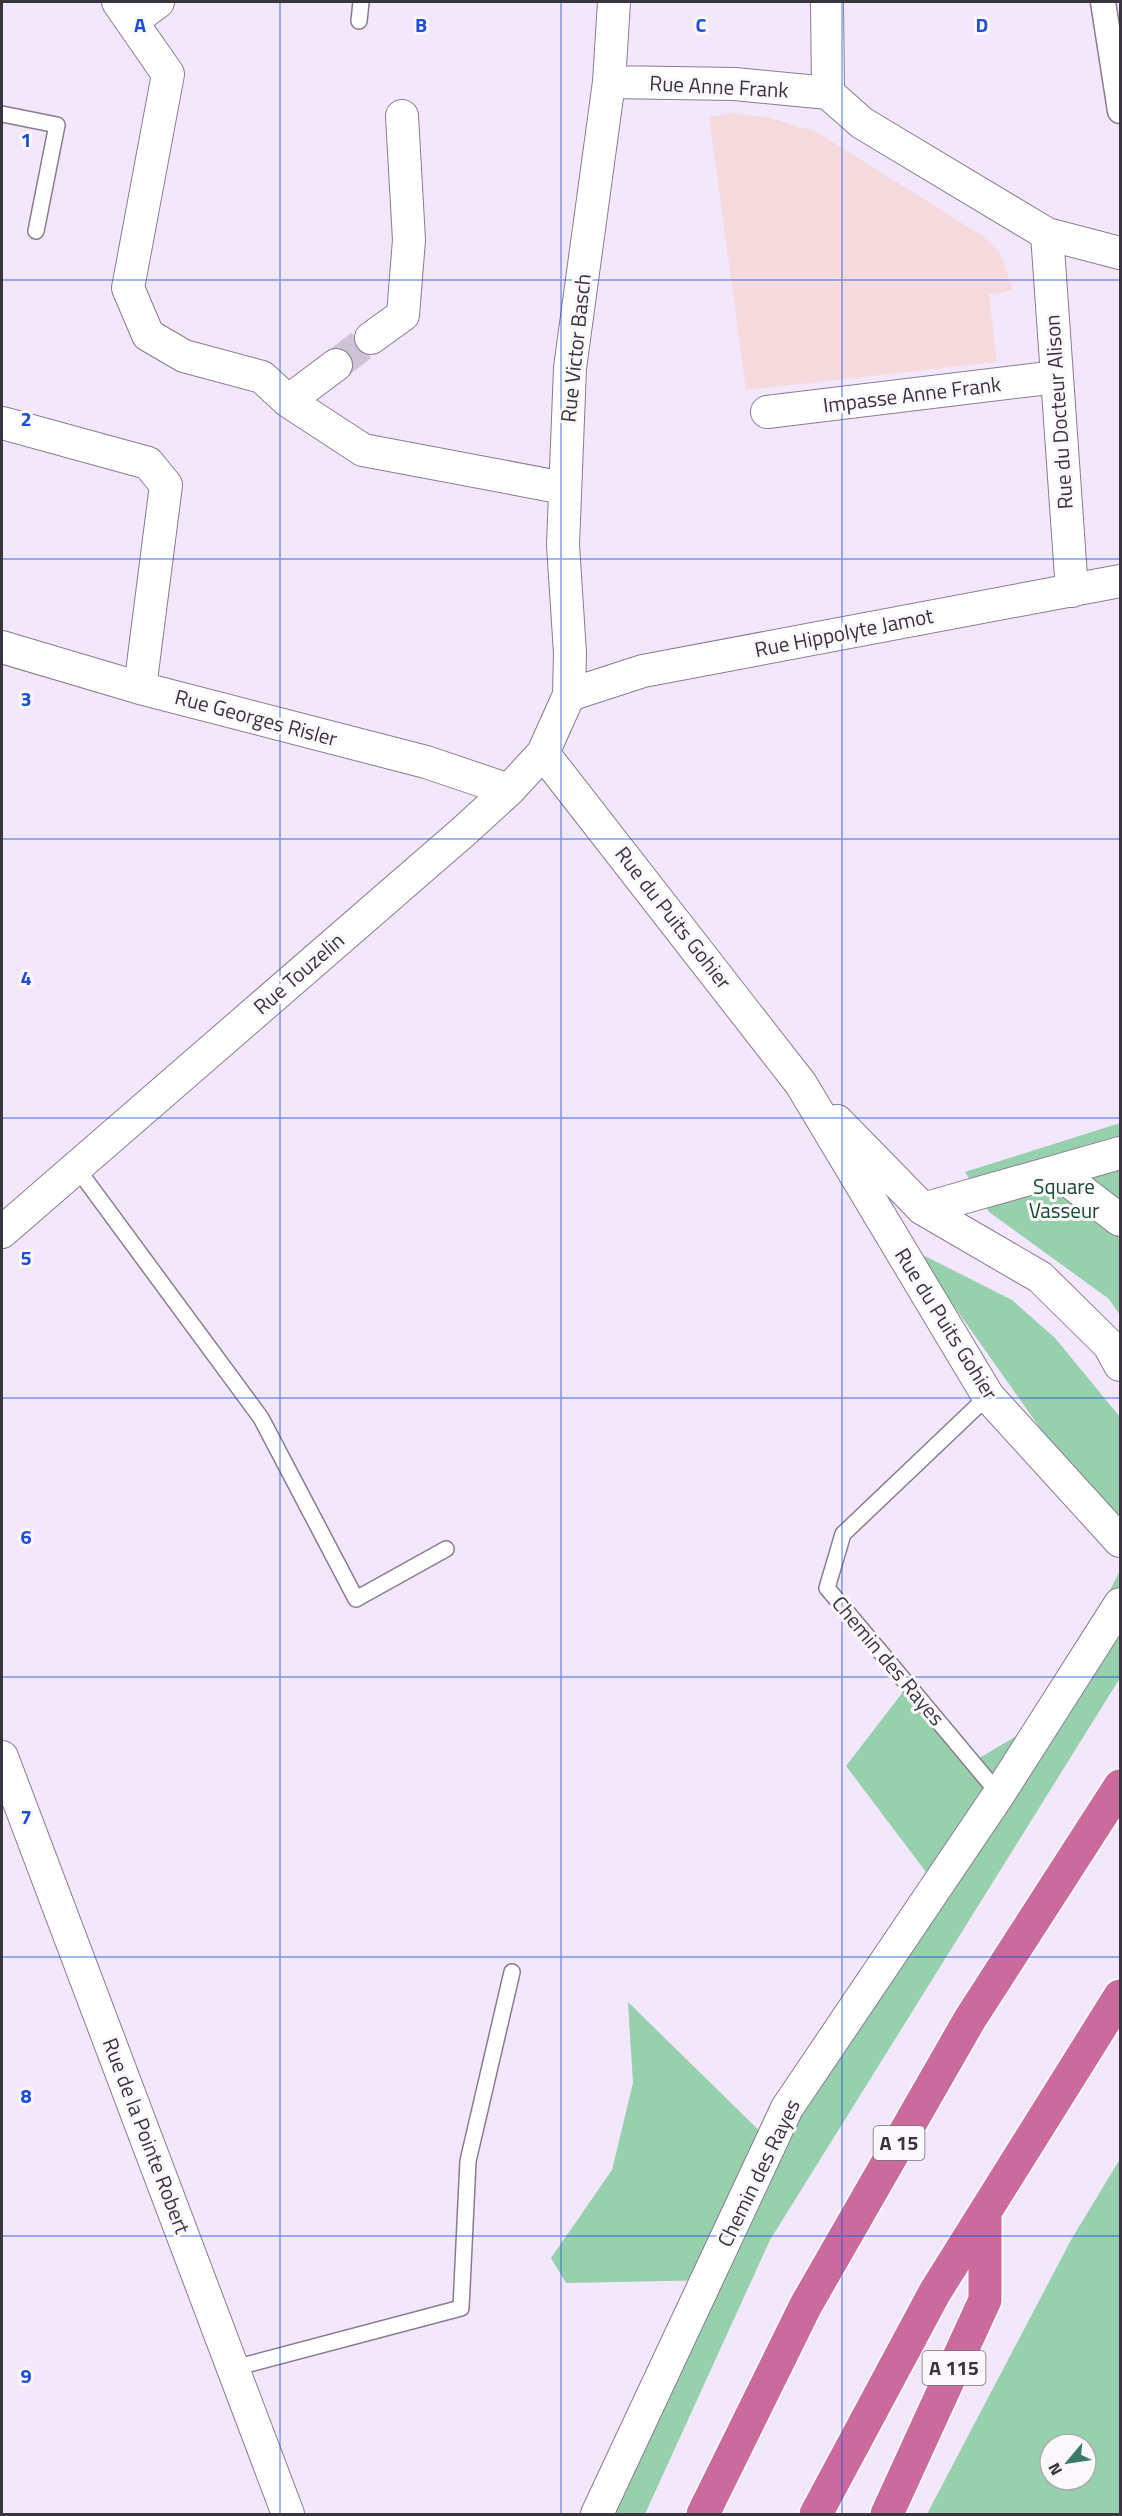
<svg xmlns="http://www.w3.org/2000/svg" width="1122" height="2516" viewBox="0 0 1122 2516" font-family="'Titillium Web',sans-serif">
  <style>
    .education { fill: #f6dbde }
    .green { fill: #97d0ad; fill-rule: evenodd }
    .lines { fill: none; stroke-linecap: round; stroke-linejoin: round }
    .minor-tunnel { stroke: #cec3d5; stroke-width: 32; stroke-dasharray: 32 16; stroke-linecap: butt }
    .service-casing { stroke: #887d8f; stroke-width: 18 }
    .pedestrian-casing { stroke: #887d8f; stroke-width: 27 }
    .minor-casing { stroke: #887d8f; stroke-width: 34 }
    .motorway-casing { stroke: #fff; stroke-width: 36 }
    .service { stroke: #fff; stroke-width: 15 }
    .pedestrian { stroke: #fff; stroke-width: 24 }
    .minor { stroke: #fff; stroke-width: 32 }
    .motorway { stroke: #cb6a9d; stroke-width: 33 }
    .grid { fill: none; stroke: #1d4ed8; stroke-width: 1.5; stroke-opacity: 0.55 }
    .labels { text-anchor: middle; stroke-width: 6; stroke-linejoin: round; paint-order: stroke }
    .shield { fill: #fbf8fc; stroke: #737076; stroke-width: 1.5 }
    .shield-label { font-size: 20px; font-weight: bold; fill: #39353c }
    .street-label { font-size: 21px; fill: #39353c; stroke: #fbf8fc }
    .park-label { font-size: 21px; fill: #1a4a31; stroke: #fbf8fc }
    .grid-label { font-size: 20px; text-anchor: middle; font-weight: bold; fill: #1d4ed8; stroke: #fbf8fc; stroke-width: 6; stroke-linejoin: round; paint-order: stroke }
  </style>
  <rect width="100%" height="100%" fill="#f3e7fb"/>
  <path class="education" d="M731,113L770,118L817,132L984,237L1000,253L1013,290L989,295L997,362L746,390L709,117Z"/>
  <path class="green" d="M1120,1123V1315L1109,1299L989,1212L965,1172Z
    M915,1251L1012,1300L1055,1338L1120,1417V1541Z
    M1120,1571V1678L770,2240L645,2514H598L717,2280L566,2283L551,2258L612,2170L633,2083L628,2002L773,2144L929,1876L846,1766L906,1688L971,1763L1040,1722Z
    M1120,2159V2514H927L1071,2240ZM1050,2444H1086V2480H1050Z"/>
  <g class="lines">
    <path class="minor-tunnel" d="M336,365L371,338"/>
    <defs>
      <path id="service" d="M359,21L361,2
        M2,114L57,125L36,231
        M76,1167L261,1418L356,1599L446,1549
        M988,1396L843,1534L827,1588L999,1794
        M234,2368L461,2308L468,2161L512,1972"/>
      <path id="pedestrian" d="M1103,2L1120,111"/>
      <path id="minor" d="M118,2L168,74L128,288L148,335L184,356L262,377L288,401L363,450L564,488
        M827,2L828,93L862,123L1047,234L1120,253
        M132,21L158,2
        M609,82L735,84L828,93
        M1047,234L1072,591
        M371,338L403,315L409,240L402,116
        M288,401L336,365
        M767,412L1057,377
        M2,423L148,463L166,485L140,688
        M2,647L140,688L426,762L509,790
        M569,695L643,671L1120,581
        M543,753L801,1084L988,1396L1120,1541
        M837,1121L923,1209L1040,1277L1109,1345L1120,1365
        M1057,1172L1120,1220
        M923,1209L1120,1153
        M2,1232L463,832L509,790L543,753L569,695L570,653L563,545L570,368L609,82L614,2
        M2,1757L288,2514
        M597,2514L787,2108L999,1794L1120,1604"/>
      <path id="motorway" d="M703,2514L806,2305L970,2019L1120,1786
        M816,2514L935,2292L1120,1996
        M887,2514L985,2300V2213"/>
    </defs>
    <use href="#service" class="service-casing"/>
    <use href="#pedestrian" class="pedestrian-casing"/>
    <use href="#minor" class="minor-casing"/>
    <use href="#motorway" class="motorway-casing"/>
    <use href="#service" class="service"/>
    <use href="#pedestrian" class="pedestrian"/>
    <use href="#minor" class="minor"/>
    <use href="#motorway" class="motorway"/>
  </g>
  <path class="grid" d="M280,2V2514M561,2V2514M842,2V2514M2,280H1120M2,559H1120M2,839H1120M2,1118H1120M2,1398H1120M2,1677H1120M2,1957H1120M2,2236H1120"/>
  <g class="labels">
    <g class="shield">
      <rect x="873.5" y="2126" width="51" height="34" rx="4.5"/>
      <rect x="922.5" y="2351" width="63" height="34" rx="4.5"/>
    </g>
    <g class="shield-label">
      <text x="899" y="2150">A 15</text>
      <text x="954" y="2375">A 115</text>
    </g>
    <g class="street-label">
      <text transform="translate(719 87) rotate(3)" y="7">Rue Anne Frank</text>
      <text transform="translate(576 348) rotate(-84)" y="7">Rue Victor Basch</text>
      <text transform="translate(912 395) rotate(-7)" y="7">Impasse Anne Frank</text>
      <text transform="translate(1059 412) rotate(-94)" y="7">Rue du Docteur Alison</text>
      <text transform="translate(844 633) rotate(-11)" y="7">Rue Hippolyte Jamot</text>
      <text transform="translate(256 718) rotate(15)" y="7">Rue Georges Risler</text>
      <text transform="translate(673 918) rotate(52)" y="7">Rue du Puits Gohier</text>
      <text transform="translate(299 974) rotate(-41)" y="7">Rue Touzelin</text>
      <text transform="translate(946 1324) rotate(58)" y="7">Rue du Puits Gohier</text>
      <text transform="translate(888 1661) rotate(50)" y="7">Chemin des Rayes</text>
      <text transform="translate(146 2136) rotate(69)" y="7">Rue de la Pointe Robert</text>
      <text transform="translate(759 2173) rotate(-64)" y="7">Chemin des Rayes</text>
    </g>
    <g class="park-label">
      <text x="1064" y="1194">Square<tspan x="1064" dy="24">Vasseur</tspan></text>
    </g>
  </g>
  <g class="grid-label">
    <text x="140" y="32">A</text>
    <text x="421" y="32">B</text>
    <text x="701" y="32">C</text>
    <text x="982" y="32">D</text>
    <text x="26" y="147">1</text>
    <text x="26" y="426">2</text>
    <text x="26" y="706">3</text>
    <text x="26" y="985">4</text>
    <text x="26" y="1265">5</text>
    <text x="26" y="1544">6</text>
    <text x="26" y="1824">7</text>
    <text x="26" y="2103">8</text>
    <text x="26" y="2383">9</text>
  </g>
  <rect width="1122" height="2516" fill="none" stroke="#39353c" stroke-width="6"/>
  <g transform="translate(1068 2462) rotate(241)"><circle r="28" fill="#fbf8fc" stroke="#adaaaf" stroke-width="1.5"/>
  <path d="M0-4.5L10 22L0 15L-10 22Z" fill="#3c7b68"/>
  <text y="-9" font-size="16" font-weight="bold" text-anchor="middle" fill="#39353c">N</text>
  </g>
</svg>
